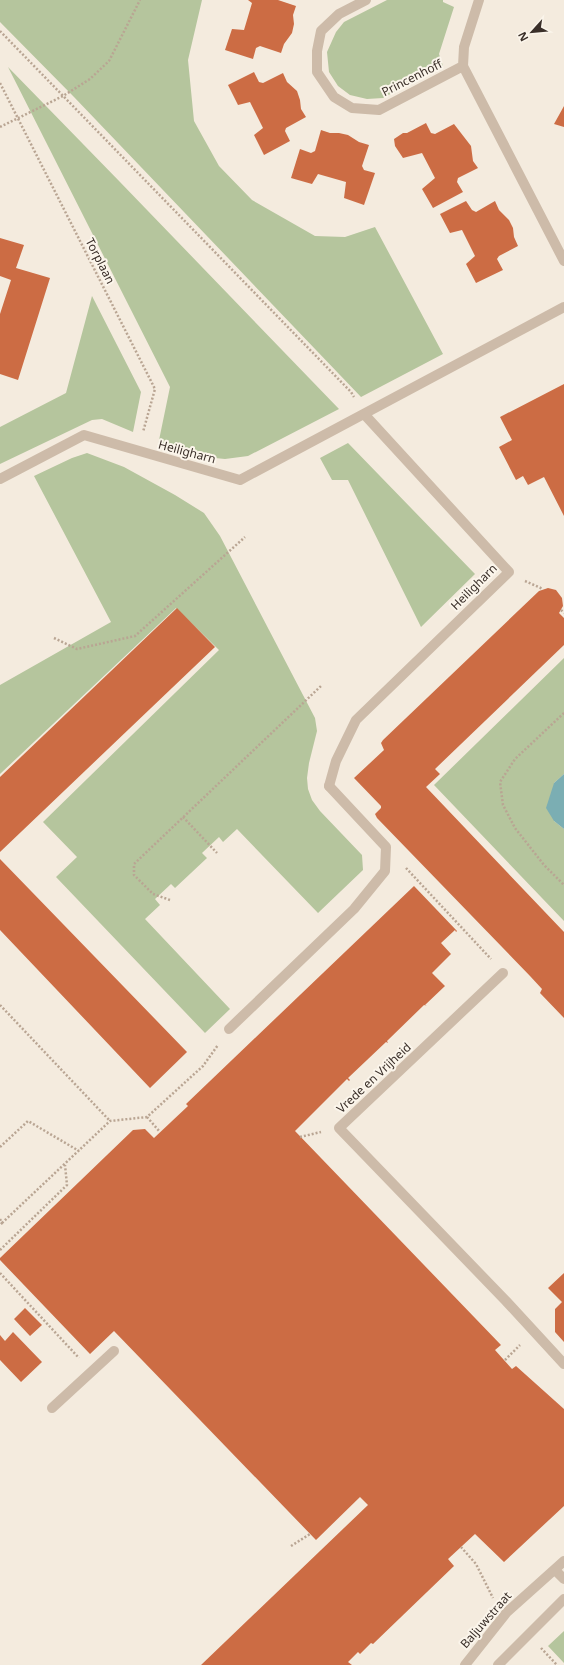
<svg xmlns="http://www.w3.org/2000/svg" width="564" height="1665" viewBox="0 0 564 1665" font-family="'Noto Sans',sans-serif">
  <style>
    .green { fill: #b5c59d }
    .water { fill: #7baeb3 }
    .building { fill: #cc6c44 }
    .lines { fill: none; stroke-linecap: round; stroke-linejoin: round }
    .path { stroke: #b9a593; stroke-width: 2.5; stroke-dasharray: 2 2; stroke-linecap: butt }
    .service { stroke: #cdbba9; stroke-width: 10 }
    .minor { stroke: #cdbba9; stroke-width: 10 }
    .tertiary { stroke: #cdbba9; stroke-width: 10 }
    .labels { text-anchor: middle; stroke-width: 4; stroke-linejoin: round; paint-order: stroke }
    .street-label { font-size: 12px; fill: #3a2f29; stroke: #fbf5eb }
  </style>
  <rect width="100%" height="100%" fill="#f4ebde"/>
  <path class="green" d="M0,0H202L188,60L194,121L219,166L252,200L315,236L345,237L375,227L443,354L361,397L74,97L0,22Z
    M387,0H443V2L454,7L439,54L443,66L383,98L367,99L350,95L338,86L329,72L327,52L336,32L344,22Z
    M8,67L120,182L339,409L248,456L225,459L195,456L158,445L170,387Z
    M92,296L141,392L133,432L102,419L92,420L0,464V427L66,393Z
    M348,443L475,574L421,627L348,480H332L320,458Z
    M87,453L124,467L175,495L204,513L220,536L315,718L317,731L309,763L307,778L308,789L312,800L320,811L362,855L363,870L318,913L237,829L223,842L219,837L202,853L207,858L175,888L171,884L155,899L160,905L145,919L230,1009L205,1033L56,877L77,857L43,822L219,650L176,608L0,774V685L111,622L34,476L72,458Z
    M564,658V774L554,783V821L564,829V921L434,785Z
    M564,1631V1663L548,1646Z"/>
  <path class="water" d="M564,774V829L554,821L546,808L554,783Z"/>
  <path class="building" d="M248,0H278L296,6L293,15L294,24L292,33L284,44L281,53L260,46L256,48L253,59L225,50L232,29L244,30L252,3Z
    M254,72L259,82L263,83L283,73L287,82L297,91L300,100L301,109L306,117L286,128L285,131L290,141L264,155L254,135L263,128L250,102L238,105L228,85Z
    M564,106V127L554,124Z
    M426,123L431,133L435,134L454,124L471,146L473,161L478,168L458,178L457,182L463,192L433,208L422,189L435,178L422,153L403,158L395,146L394,139L403,133H407Z
    M321,130L330,133H339L348,135L359,142L369,145L362,166L364,170L375,173L364,205L344,198L346,182L318,174L312,184L291,178L300,149L311,153L315,151Z
    M466,201L472,210L476,212L495,201L499,210L509,220L513,228L514,237L518,246L499,256L497,259L503,270L476,283L466,264L475,256L462,230L450,233L440,214Z
    M0,238L24,245L16,268L50,278L18,380L0,374V314L11,280L0,276Z
    M564,384V516L544,477L528,485L523,476L516,480L499,447L512,440L500,417Z
    M548,588L556,590L562,598L563,606L559,613L564,618V645L435,769L440,774L426,787L564,932V1018L540,993L542,989L530,976L377,818L375,814L381,808V806L354,778L384,750L381,743L383,740L539,591Z
    M177,608L215,647L0,852V777Z
    M0,859L187,1052L150,1088L0,930Z
    M414,886L457,931L456,932L455,930L441,943L451,954L432,973L445,986L425,1005L427,1006L424,1005L387,1041L388,1043L386,1042L348,1078L350,1080L349,1081L347,1079L295,1131L501,1345L495,1350L512,1369L516,1366L564,1409V1506L504,1562L475,1534L448,1559L454,1566L373,1644L371,1643L360,1654L358,1652L348,1662L352,1665H201L368,1505L360,1497L316,1540L114,1331L90,1354L0,1260V1258L133,1130L145,1129L154,1138L188,1106L186,1104Z
    M564,1273V1342L555,1332V1309L562,1302L548,1288Z
    M25,1308L42,1325L30,1336L14,1319Z
    M13,1332L42,1362L21,1382L0,1360V1335L5,1341Z"/>
  <g class="lines">
    <path class="path" d="M0,31L351,392L354,397
      M0,83L155,389L143,432
      M0,127L63,96L90,79L109,61L140,0
      M525,581L543,589
      M561,610L564,613
      M54,638L77,649L135,636L245,537
      M564,713L515,759L500,782L503,805L515,828L544,865L564,885
      M183,817L217,853
      M406,868L491,959
      M170,900L153,894L134,875V864L321,686
      M0,1005L110,1121
      M147,1117L160,1132
      M300,1137L321,1132
      M0,1147L28,1121L79,1151
      M0,1219L2,1223L0,1225
      M2,1223L110,1121L147,1117L203,1066L218,1045
      M0,1250L67,1185L65,1165
      M0,1273L79,1358
      M505,1360L520,1345
      M291,1546L310,1534
      M461,1547L476,1564L493,1598
      M541,1648L557,1665"/>
    <path class="service" d="M503,973L339,1128L506,1301L564,1364
      M229,1029L354,909L385,871L386,847L329,786
      M52,1408L114,1351"/>
    <path class="minor" d="M366,0L339,14L321,31L317,51V72L334,97L352,108L379,110L463,66
      M479,0L464,47L463,66L564,261
      M0,479L84,435L240,480L564,307
      M329,786L336,761L356,720L509,572L364,414
      M555,1570L564,1579"/>
    <path class="tertiary" d="M465,1665L507,1612L564,1561
      M498,1665L564,1599"/>
  </g>
  <g class="labels">
    <g class="street-label">
      <text transform="translate(412 78) rotate(-27)" y="4">Princenhoff</text>
      <text transform="translate(100 261) rotate(63)" y="4">Torplaan</text>
      <text transform="translate(187 452) rotate(15)" y="4">Heiligharn</text>
      <text transform="translate(474 587) rotate(-45)" y="4">Heiligharn</text>
      <text transform="translate(374 1078) rotate(-43)" y="4">Vrede en Vrijheid</text>
      <text transform="translate(486 1620) rotate(-49)" y="4">Baljuwstraat</text>
    </g>
  </g>
  <g transform="translate(532 32) rotate(243)" stroke="#fbf5eb" stroke-width="3" paint-order="stroke">
  <path d="M0-3L7 15L0 10L-7 15Z" fill="#3a2f29"/>
  <text y="-6" font-size="11" font-weight="bold" text-anchor="middle" fill="#3a2f29">N</text>
  </g>
</svg>
